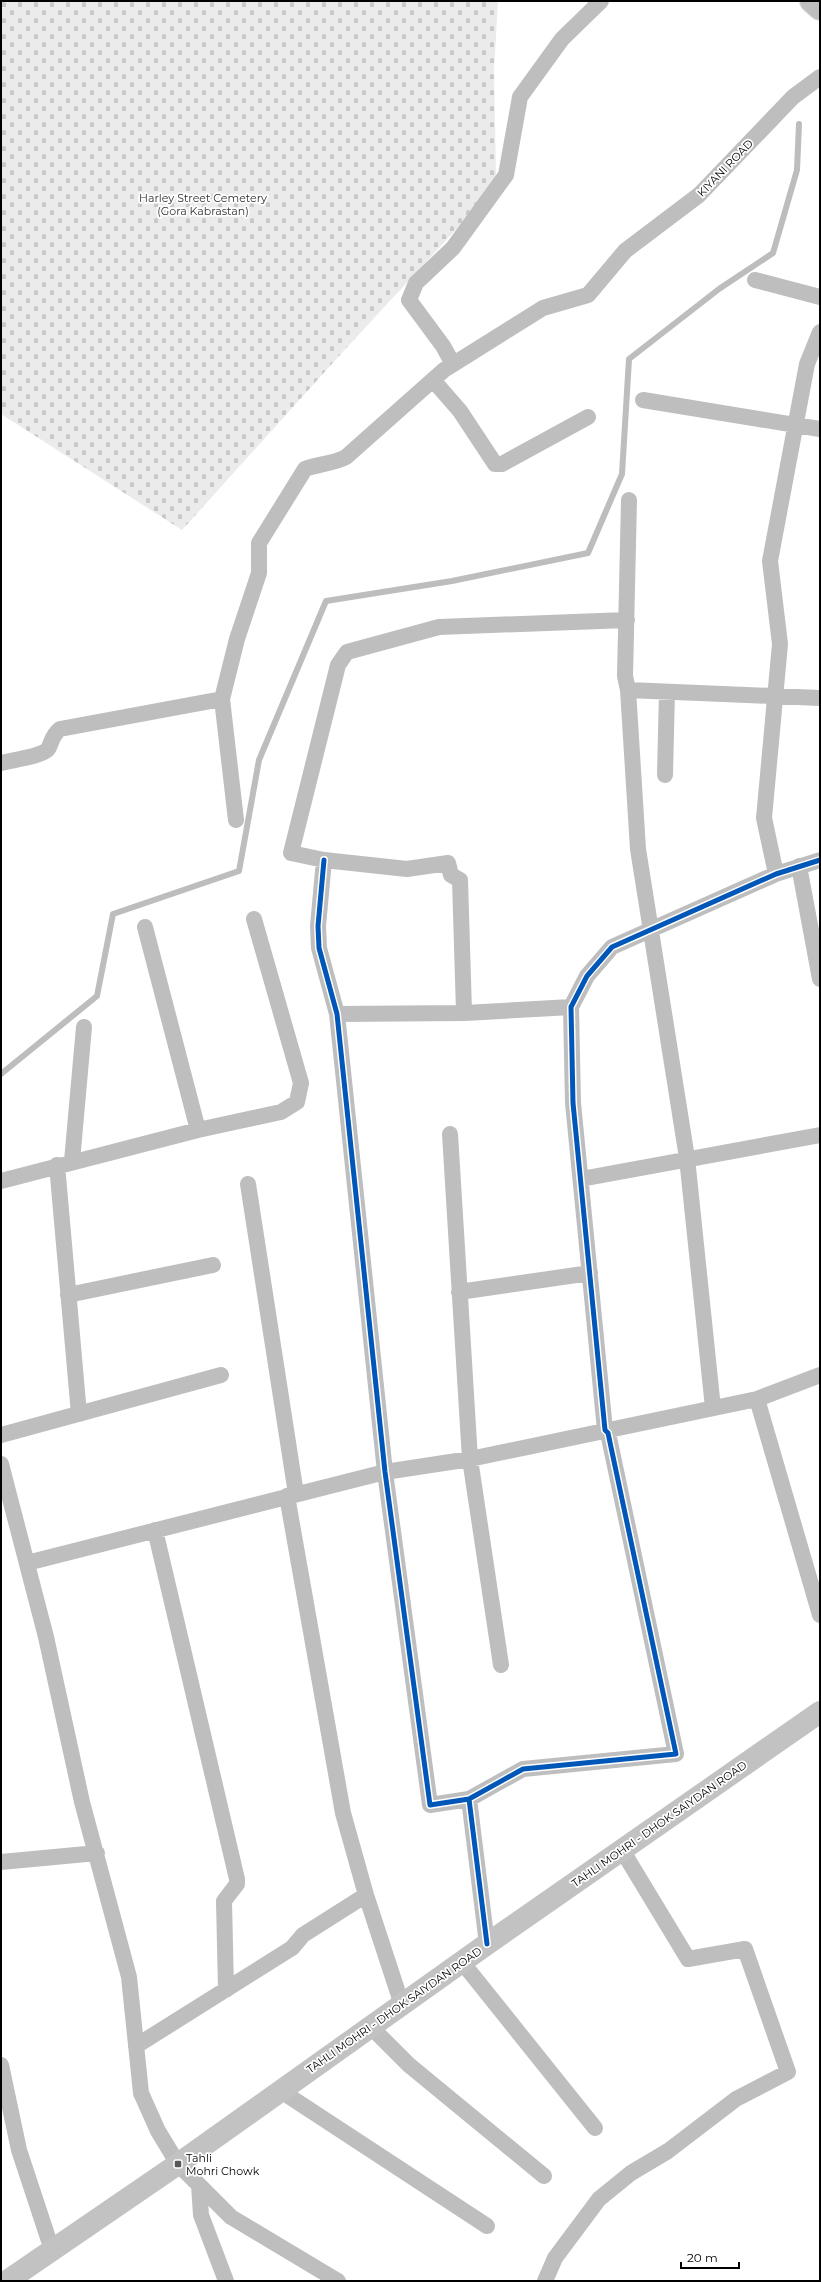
<svg xmlns="http://www.w3.org/2000/svg" width="821" height="2282" viewBox="0 0 821 2282" font-family="Montserrat,sans-serif">
  <style>
    .cemetery { fill: url(#cemetery-stones) }
    .lines { fill: none; stroke-linecap: round; stroke-linejoin: round }
    .stream { stroke: #bdbdbd; stroke-width: 6 }
    .primary-casing { stroke: #dbdbdb; stroke-width: 24 }
    .street { stroke: #bebebe; stroke-width: 16 }
    .secondary { stroke: #c2c2c2; stroke-width: 22 }
    .primary { stroke: #bebebe; stroke-width: 22 }
    .cycleway-casing { stroke: #fff; stroke-width: 8 }
    .cycleway { stroke: #0057b8; stroke-width: 5 }
    .poi-dot { fill: #595959; stroke: #fff; stroke-width: 1.5 }
    .labels { text-anchor: middle; stroke-width: 3.5; stroke-linejoin: round; paint-order: stroke }
    .street-label { font-size: 11px; fill: #000; stroke: #fff }
    .park-label { font-size: 11px; fill: #313131; stroke: #fff }
    .poi-label { font-size: 11px; fill: #000; stroke: #fff; text-anchor: start }
  </style>
  <defs>
    <pattern id="cemetery-stones" width="16" height="16" patternUnits="userSpaceOnUse"><rect width="16" height="16" fill="#ebebeb"/><path d="M2 7V4a2 2 0 0 1 4 0v3zM10 15v-3a2 2 0 0 1 4 0v3z" fill="#c8c8c8"/></pattern>
  </defs>
  <rect width="100%" height="100%" fill="#fff"/>
  <path class="cemetery" d="M1,1H498L494,70L496,176L474,210L339,356L182,530L1,414Z"/>
  <g class="lines">
    <path class="stream" d="M1,1074L97,996L113,914L239,871L259,760L326,601L452,581L588,553L622,474L629,359L719,289L773,253L797,170L799,124"/>
    <defs>
      <path id="primary" d="M811,1L820,9"/>
    </defs>
    <use href="#primary" class="primary-casing"/>
    <path class="street" d="M755,280L820,297
      M453,364L443,346L409,300L416,283L453,248L506,175L520,97L562,39L601,1
      M433,380L460,411L495,464H502L588,417
      M643,400L820,429
      M629,500L625,676L628,690L820,698
      M628,690L638,849L687,1158L713,1408
      M1,763C12,760 39,757 47,750C52,745 50,737 60,729L222,699
      M665,775L667,692
      M236,820L222,699L237,639L259,573V543L305,469C318,464 333,464 346,457L444,370L543,308L588,295L625,251L699,195L793,97L820,77
      M324,860L318,926L319,948L337,1014L385,1472L430,1805L469,1799L487,1944
      M799,866L820,979
      M776,874L764,818L780,644L770,561L807,364L820,332
      M145,927L198,1130
      M464,1012L460,880L451,875L448,863L407,869L324,860L291,853L338,665L347,652L439,627L627,620
      M337,1014L465,1013L571,1007
      M450,1134L470,1459L501,1665
      M72,1161L84,1027
      M57,1165L79,1414
      M581,1179L820,1135
      M1,1181L198,1130L281,1112L297,1102L301,1083L254,919
      M248,1184L296,1494
      M459,1292L590,1273
      M68,1295L213,1265
      M757,1399L820,1615
      M1,1435L221,1375
      M1,1464L46,1637L82,1802L129,1977L141,2093L158,2131L178,2164L231,2217L338,2281
      M287,1496L343,1813L366,1895L402,2005
      M155,1530L237,1879V1884L224,1901L226,1990
      M27,1563L385,1472L470,1459L757,1399L820,1375
      M469,1799L523,1769L676,1754L608,1433L605,1430L573,1103L571,1007L587,976L612,947L776,874L820,860
      M1,1862L97,1853
      M462,1962L595,2128
      M371,2027L409,2065L544,2176
      M136,2046L292,1948L303,1935L366,1895
      M1,2065L19,2150L52,2250
      M281,2091L487,2226
      M199,2185L201,2215L226,2281
      M545,2281L555,2258L599,2199L631,2173L668,2151L736,2099L788,2072L745,1949L688,1959L622,1850"/>
    <path class="secondary" d="M7,2281L178,2164L487,1944L820,1712"/>
    <use href="#primary" class="primary"/>
    <defs>
      <path id="cycleway" d="M324,860L318,926L319,948L337,1014L385,1472L430,1805L469,1799L487,1944
        M469,1799L523,1769L676,1754L608,1433L605,1430L573,1103L571,1007L587,976L612,947L776,874L820,860"/>
    </defs>
    <use href="#cycleway" class="cycleway-casing"/>
    <use href="#cycleway" class="cycleway"/>
  </g>
  <rect class="poi-dot" x="174" y="2160" width="8" height="8" rx="2"/>
  <g class="labels">
    <g class="street-label">
      <text transform="translate(725 168) rotate(-46)" y="4">KIYANI ROAD</text>
      <text transform="translate(659 1824) rotate(-35)" y="4">TAHLI MOHRI - DHOK SAIYDAN ROAD</text>
      <text transform="translate(394 2010) rotate(-35)" y="4">TAHLI MOHRI - DHOK SAIYDAN ROAD</text>
    </g>
    <g class="park-label">
      <text x="203" y="202">Harley Street Cemetery<tspan x="203" dy="13">(Gora Kabrastan)</tspan></text>
    </g>
    <g class="poi-label">
      <text x="186" y="2162">Tahli<tspan x="186" dy="13">Mohri Chowk</tspan></text>
    </g>
  </g>
  <rect width="821" height="2282" fill="none" stroke="#000000" stroke-width="4"/>
  <path d="M681 2262v6h58v-6" fill="none" stroke="#000000" stroke-width="2"/>
  <text x="687" y="2262" font-size="12" fill="#000000" stroke="#ffffff" stroke-width="3" paint-order="stroke">20 m</text>
</svg>
